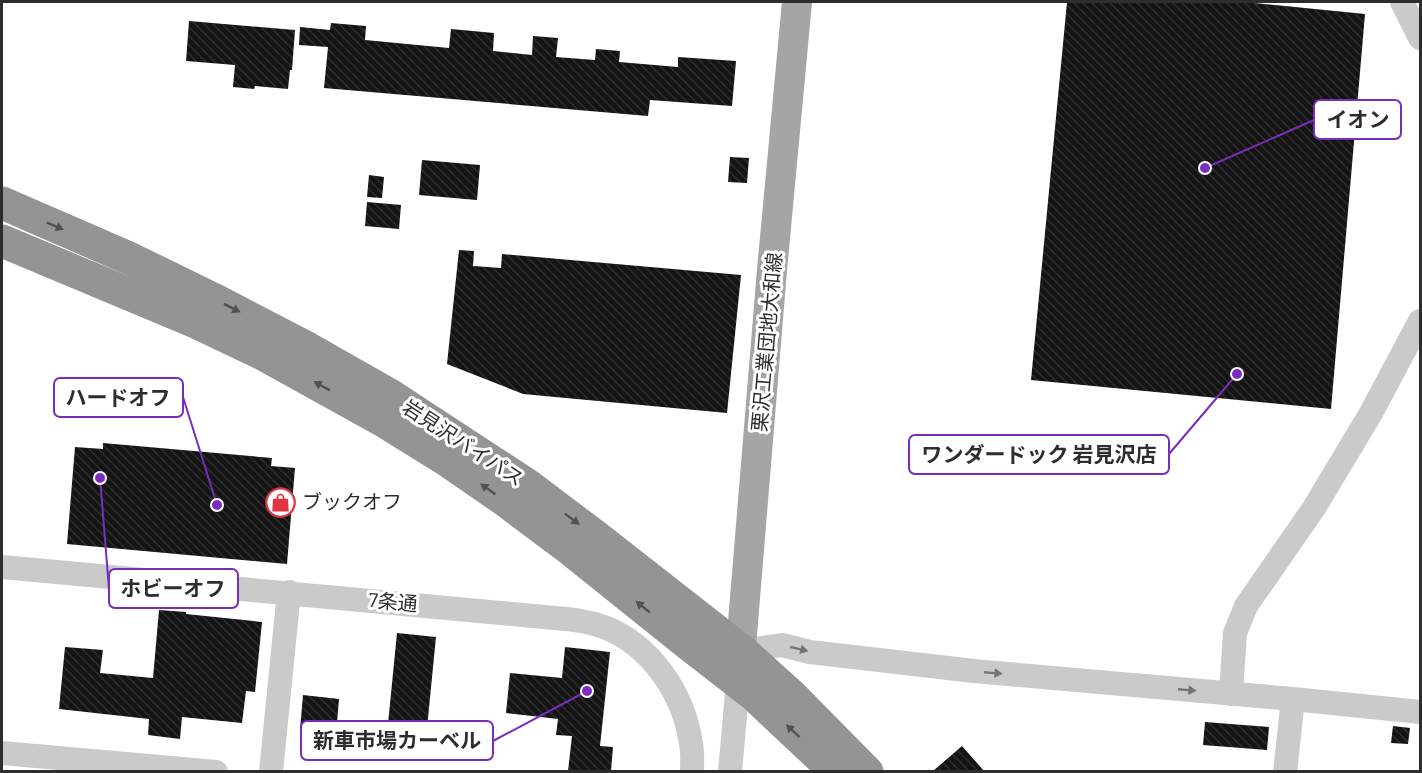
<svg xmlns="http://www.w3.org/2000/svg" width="1422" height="773" viewBox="0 0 1422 773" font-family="Barlow,'Noto Sans JP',sans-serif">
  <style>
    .building { fill: url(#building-back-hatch) }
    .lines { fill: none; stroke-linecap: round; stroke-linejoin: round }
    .minor { stroke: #cacaca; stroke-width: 24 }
    .major { stroke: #a5a5a5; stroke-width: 30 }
    .highway { stroke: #949494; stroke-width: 33 }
    .oneway { fill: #515151 }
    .oneway2 { fill: #747474 }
    .labels { text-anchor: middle; stroke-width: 6; stroke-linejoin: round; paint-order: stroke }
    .street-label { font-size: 20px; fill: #2d2d2d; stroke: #fff }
    .poi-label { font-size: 20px; fill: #2d2d2d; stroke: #fff; text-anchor: start }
    .leader { fill: none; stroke: #7b2cbf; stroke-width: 2 }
    .callout-dot { fill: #7b2cbf; stroke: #fff; stroke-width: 2 }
    .callout { fill: #fff; stroke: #7b2cbf; stroke-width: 2 }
    .callout-label { font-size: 21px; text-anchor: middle; font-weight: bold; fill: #2d2d2d }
  </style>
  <defs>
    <pattern id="building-back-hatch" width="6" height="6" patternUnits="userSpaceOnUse" patternTransform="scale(1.5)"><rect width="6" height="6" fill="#141414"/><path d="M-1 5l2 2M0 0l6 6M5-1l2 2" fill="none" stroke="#2e2e2e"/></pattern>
  </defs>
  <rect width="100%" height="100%" fill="#fff"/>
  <path class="building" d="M1067,2H1244L1365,14L1331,409L1031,380Z
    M189,21L295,30L292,70H290L288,89L255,86L254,89L233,87L235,65L186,61Z
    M331,23L366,26L365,40L449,48L451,29L494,33L493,51L532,55L533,36L558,38L556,57L595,60L596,49L620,51L619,62L678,67V57L736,61L732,106L650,100L648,116L324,88L328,47L299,45L300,27L330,30Z
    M730,157L749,158L747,183L728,182Z
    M422,160L480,165L477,200L419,195Z
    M369,175L384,177L382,198L367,197Z
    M367,202L401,205L399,229L365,226Z
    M459,250L474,251L473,266L501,268L502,254L741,275L727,413L523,394L447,364Z
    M103,443L272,458L271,466L295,468L287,564L67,544L75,447L103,449Z
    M159,610L186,612V614L262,622L255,692L246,691L242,723L182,717L180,739L148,735L149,719L59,709L65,647L103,650L100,673L153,678Z
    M397,633L436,637L426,738L387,734Z
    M565,647L610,652L600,746L613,747L611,771H568L572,736L556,735L558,719L506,713L510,673L562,678Z
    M303,695L339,699L336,734L300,730Z
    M1205,722L1269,727L1267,750L1203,745Z
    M1393,726L1410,728L1408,744L1391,743Z
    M962,746L984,771H933Z"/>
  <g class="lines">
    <path class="minor" d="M1402,2L1420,38
      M2,567L555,618C571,619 588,621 604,627C651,645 684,694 691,744C693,753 692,762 692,772
      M742,651L782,645L810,652L974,671L1293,699L1420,712
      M1231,694L1235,633L1246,606L1314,508L1371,413L1420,321
      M2,753L216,772
      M271,772L289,592
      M730,772L738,682
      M1285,772L1293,699"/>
    <path class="major" d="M739,671L772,270L797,2"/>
    <path class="highway" d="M2,203L131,259L213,299L309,349L390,395L483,456L526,484L595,536L742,651L792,696L867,772
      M2,241L198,323L263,354L382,420L445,459L506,501L566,546L687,643L754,695L836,772"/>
  </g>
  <defs><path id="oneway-solid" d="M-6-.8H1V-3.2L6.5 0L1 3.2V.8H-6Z" transform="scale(1.5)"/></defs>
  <g class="oneway">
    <use href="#oneway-solid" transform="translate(55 226) rotate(23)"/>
    <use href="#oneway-solid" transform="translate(232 308) rotate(27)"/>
    <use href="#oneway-solid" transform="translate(322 386) rotate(-151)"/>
    <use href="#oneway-solid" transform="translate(488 489) rotate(-145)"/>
    <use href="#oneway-solid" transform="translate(572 519) rotate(37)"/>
    <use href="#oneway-solid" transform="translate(643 607) rotate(-141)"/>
    <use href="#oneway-solid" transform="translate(793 731) rotate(-137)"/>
  </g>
  <g class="oneway2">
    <use href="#oneway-solid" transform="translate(799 649) rotate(14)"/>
    <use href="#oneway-solid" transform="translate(993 673) rotate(5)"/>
    <use href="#oneway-solid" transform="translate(1187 690) rotate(5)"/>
  </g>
  <defs>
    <symbol id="shop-ring" viewBox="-11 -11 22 22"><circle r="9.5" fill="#fff" stroke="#df3540" stroke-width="1.5"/><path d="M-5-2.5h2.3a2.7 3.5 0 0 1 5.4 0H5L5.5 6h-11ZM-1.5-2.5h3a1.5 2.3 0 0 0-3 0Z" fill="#df3540"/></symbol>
  </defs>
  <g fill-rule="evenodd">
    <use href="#shop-ring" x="264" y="486" width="33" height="33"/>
  </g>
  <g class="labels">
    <g class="street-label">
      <text transform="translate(767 342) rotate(-85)" y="7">栗沢工業団地大和線</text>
      <text transform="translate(463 443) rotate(33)" y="7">岩見沢バイパス</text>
      <text transform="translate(393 602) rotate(5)" y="7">7条通</text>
    </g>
    <g class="poi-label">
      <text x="302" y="509">ブックオフ</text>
    </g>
  </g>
  <path class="leader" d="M1205 168L1314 120M217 505L183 397M1237 374L1169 454M100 478L109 589M587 691L493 741"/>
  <g class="callout-dot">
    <circle cx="1205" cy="168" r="6"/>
    <circle cx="217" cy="505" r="6"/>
    <circle cx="1237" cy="374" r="6"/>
    <circle cx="100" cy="478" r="6"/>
    <circle cx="587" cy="691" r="6"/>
  </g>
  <g class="callout">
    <rect x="1314" y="100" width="87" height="39" rx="6"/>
    <rect x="54" y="378" width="129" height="39" rx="6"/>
    <rect x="909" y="435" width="260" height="39" rx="6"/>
    <rect x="109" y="569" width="129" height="39" rx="6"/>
    <rect x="301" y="721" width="192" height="39" rx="6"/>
  </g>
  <g class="callout-label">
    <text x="1358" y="127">イオン</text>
    <text x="118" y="405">ハードオフ</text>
    <text x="1039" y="462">ワンダードック 岩見沢店</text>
    <text x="173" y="596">ホビーオフ</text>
    <text x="397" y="748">新車市場カーベル</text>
  </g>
  <rect width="1422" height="773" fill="none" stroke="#2d2d2d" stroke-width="6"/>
</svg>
